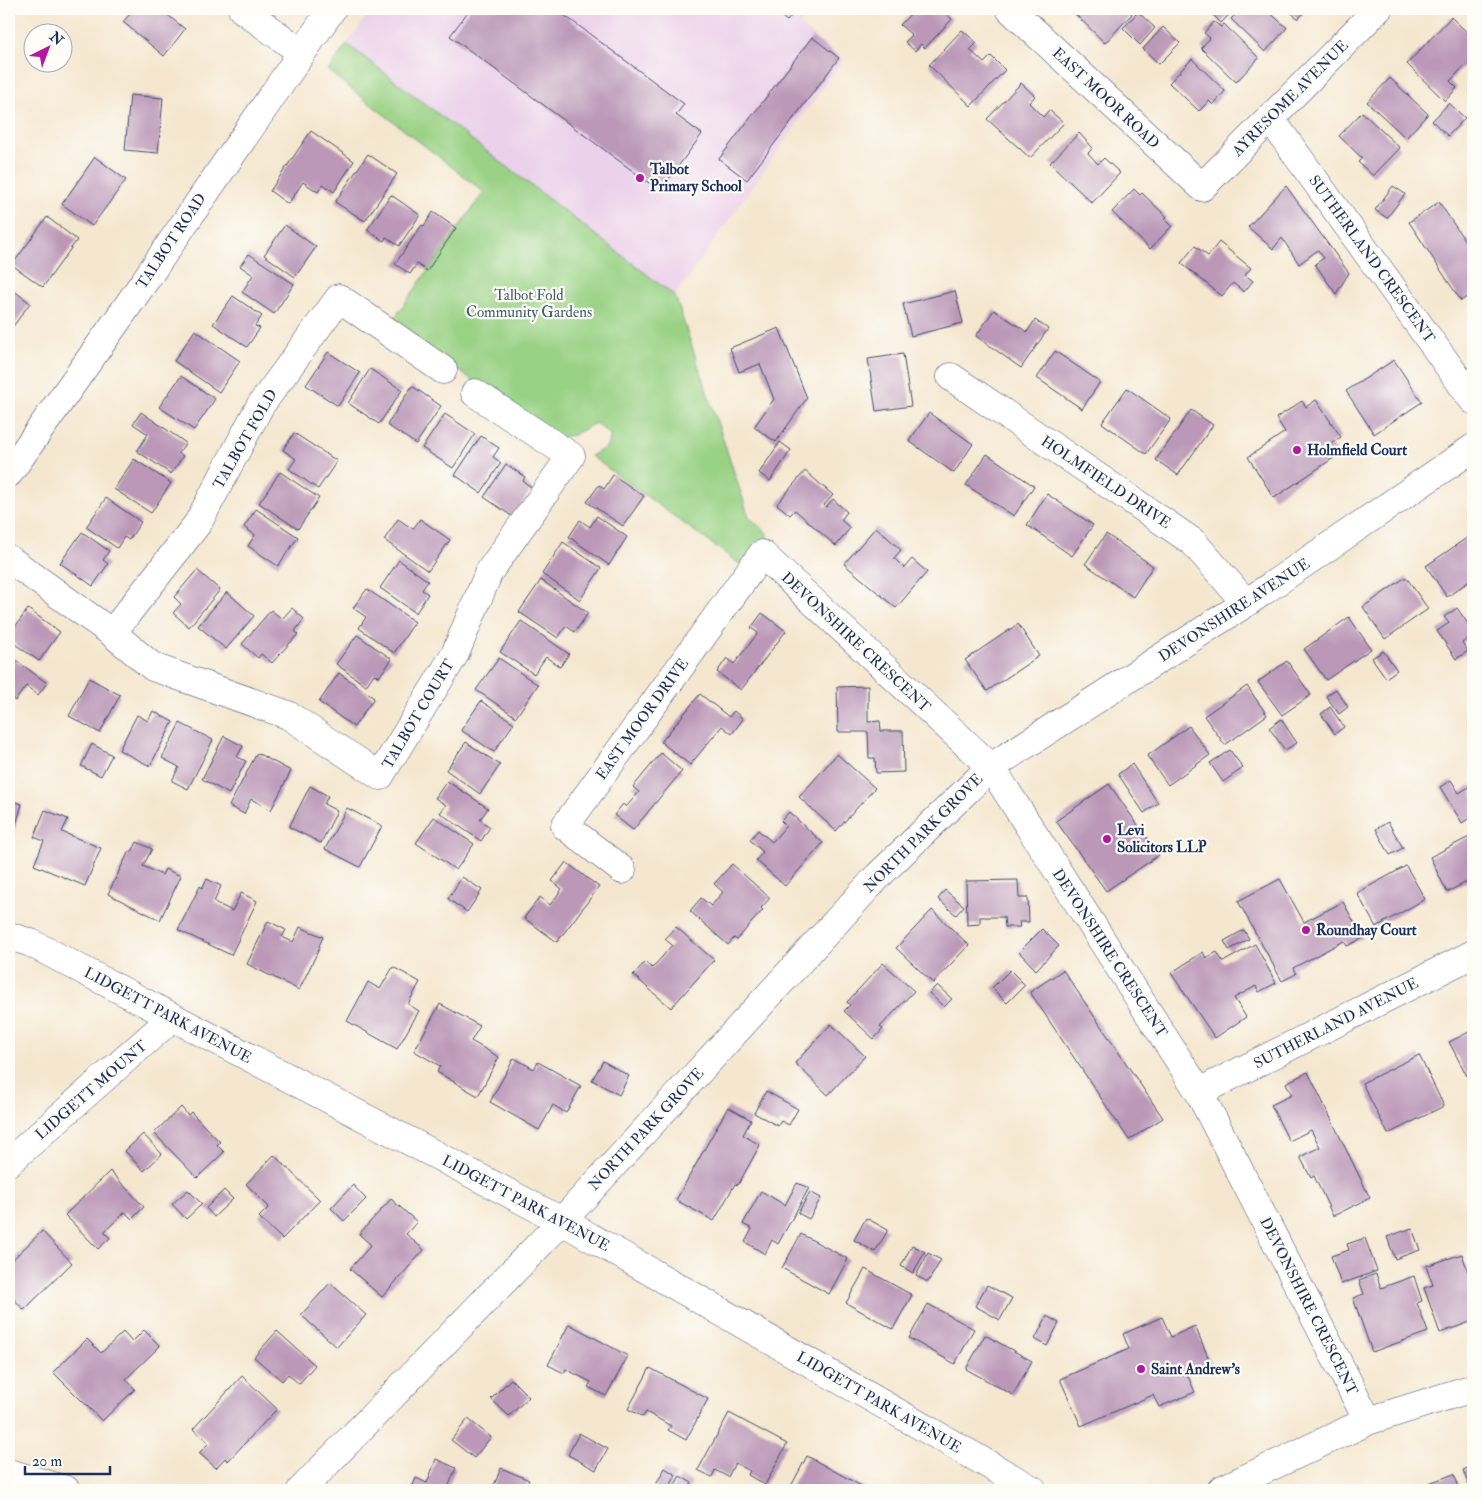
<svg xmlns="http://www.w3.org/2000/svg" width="1482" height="1499" viewBox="0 0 1482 1499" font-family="'IM FELL Double Pica',serif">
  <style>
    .built { fill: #ecd1ea }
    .green { fill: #9ad285; stroke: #5a8072 }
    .building { fill: #bb98b8 }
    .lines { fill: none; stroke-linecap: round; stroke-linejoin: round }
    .minor-casing { stroke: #3c4b6f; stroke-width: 29 }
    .tertiary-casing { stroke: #3c4b6f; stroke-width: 29 }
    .minor { stroke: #fff; stroke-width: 28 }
    .tertiary { stroke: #fff; stroke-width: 28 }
    .poi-dot { fill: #b5179e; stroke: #fdfcf7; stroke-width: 2 }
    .labels { text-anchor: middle; stroke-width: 4.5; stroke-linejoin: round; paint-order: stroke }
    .street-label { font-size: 15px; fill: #1b2f5e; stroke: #fdfcf7 }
    .poi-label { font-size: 15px; font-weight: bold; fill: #1b2f5e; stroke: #fdfcf7; text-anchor: start }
    .park-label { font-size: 15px; fill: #41606a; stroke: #fdfcf7 }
  </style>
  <rect width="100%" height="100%" fill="#fdfcf7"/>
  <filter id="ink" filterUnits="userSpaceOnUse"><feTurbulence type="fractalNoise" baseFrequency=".02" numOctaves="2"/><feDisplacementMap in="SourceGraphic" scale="10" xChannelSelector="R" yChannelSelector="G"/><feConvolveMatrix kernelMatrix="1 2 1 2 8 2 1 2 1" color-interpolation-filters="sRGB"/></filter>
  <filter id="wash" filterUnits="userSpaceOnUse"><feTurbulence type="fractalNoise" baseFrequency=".0096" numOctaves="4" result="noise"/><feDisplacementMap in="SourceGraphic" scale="20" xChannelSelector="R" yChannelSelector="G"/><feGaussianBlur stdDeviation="1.12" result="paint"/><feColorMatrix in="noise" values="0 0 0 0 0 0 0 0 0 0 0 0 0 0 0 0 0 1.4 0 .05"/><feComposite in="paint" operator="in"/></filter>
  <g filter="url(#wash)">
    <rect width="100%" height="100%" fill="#f5e7cf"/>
    <path class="built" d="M372,9H812L800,25L843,59L675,296L347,44Z"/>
    <path class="green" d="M347,44L675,296L749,517L769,535L741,565L591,456L607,447L611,435L595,423L573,435L558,438L390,324L484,192L328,71Z"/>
    <g id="blocks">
      <path class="building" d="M134,9H160L185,29L164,56L123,22Z
        M470,9H556L684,104L676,115L702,134L660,191L450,36Z
        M772,9H797L787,21Z
        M915,9H941L952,19L925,48L921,44L915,51L905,42L912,35L900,25Z
        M1072,9H1127L1132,14L1105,43L1071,10Z
        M1207,9H1226L1231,13L1221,23Z
        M1241,9H1266L1287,28L1265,52L1231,19Z
        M1287,9H1307L1298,19Z
        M1138,12L1155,28L1140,45L1123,28Z
        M1451,17L1473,38V65L1469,61L1450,81L1457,88L1445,101L1407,64Z
        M1214,22L1221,27L1224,24L1259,58L1236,82L1201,48L1210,38L1204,33Z
        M1163,27L1180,43L1159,64L1143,49Z
        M962,30L977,43L970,50L984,63L991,56L1005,70L971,106L929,65Z
        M812,37L839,58L747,180L719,159Z
        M1192,59L1225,91L1213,105L1209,101L1199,111L1169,83Z
        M1390,78L1428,114L1406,138L1367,102Z
        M1021,83L1035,96L1029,103L1043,117L1049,110L1064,123L1030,158L987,119Z
        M130,95L163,98L158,153L125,150Z
        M1449,103L1465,118L1448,136L1432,121Z
        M1362,112L1400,148L1373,176L1358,162L1362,158L1339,136Z
        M311,131L354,161L334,192L323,184L318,192L303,182L288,204L270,191Z
        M1079,133L1093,148L1088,153L1098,164L1104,158L1120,173L1092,203L1050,163Z
        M368,154L397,174L365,221L335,202Z
        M95,157L126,180L92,226L62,204Z
        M1286,186L1349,273L1336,294L1315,264L1324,258L1318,250L1299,264L1282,238L1273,249L1248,227Z
        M1393,186L1405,194L1387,218L1375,210Z
        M1134,189L1140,195L1142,193L1167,217L1165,219L1172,226L1150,249L1112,212Z
        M391,195L420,215L399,246L386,237L384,241L367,230Z
        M1439,202L1465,241L1471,237L1473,240V293L1461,301L1409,222Z
        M433,212L456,228L427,271L417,264L410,274L395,264L422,225L424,226Z
        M47,217L77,240L43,287L12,265Z
        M285,225L316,247L295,277L264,255Z
        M1219,242L1251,268L1245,275L1253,281L1244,292L1233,283L1222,296L1181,263L1195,246L1208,256Z
        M249,254L294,284L274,314L242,292L253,275L240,266Z
        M9,287L30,303L9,332Z
        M955,291L963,323L911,336L903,304Z
        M233,296L262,316L255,326L260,328L247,347L213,324Z
        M994,310L1027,332L1035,320L1048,329L1021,368L976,336Z
        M779,328L807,398L776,442L754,427L774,399L760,364L739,372L730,348Z
        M195,330L240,361L219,392L174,361Z
        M1055,351L1100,382L1082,409L1037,378Z
        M328,352L360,373L338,406L306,385Z
        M903,354L911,406L876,411L868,359Z
        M1394,360L1422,402L1374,434L1346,391Z
        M370,369L402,390L379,424L348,403Z
        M181,376L215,399L194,430L159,407Z
        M412,386L441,406L416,444L387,425Z
        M1127,388L1171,419L1146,454L1102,423Z
        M1316,400L1341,437L1330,444L1338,455L1274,498L1248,457L1285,432L1276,418L1302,401L1306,407Z
        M1191,410L1213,425L1178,475L1156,460Z
        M141,412L186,443L178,453L183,456L171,474L137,451L148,434L133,424Z
        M929,413L973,444L954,473L909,441Z
        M445,414L475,434L453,468L422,448Z
        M294,433L337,461L318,489L289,469L296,459L283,450Z
        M481,436L499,448L493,457L501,463L481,493L455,475Z
        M780,442L791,450L770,481L759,473Z
        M987,454L1034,486L1014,516L966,485Z
        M134,459L171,483L151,513L114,489Z
        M506,464L525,477L523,481L532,488L513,517L484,497Z
        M805,471L833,495L824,505L826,507L833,499L847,512L841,520L850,528L836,546L795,510L790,515L777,504Z
        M280,472L319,498L298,529L259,503Z
        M613,475L644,496L623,526L587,502L599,485L604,489Z
        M1047,494L1093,525L1072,556L1027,525Z
        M106,498L141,522L129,540L124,537L117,548L86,527Z
        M256,509L298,537L278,566L248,546L255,535L244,527Z
        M597,516L627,537L609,565L569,537L580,520L590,527Z
        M398,519L413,529L420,519L450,540L428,571L384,540Z
        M876,527L901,550L894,558L904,568L912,559L927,572L896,608L844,564Z
        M82,532L109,551L103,560L108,564L93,586L60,563Z
        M1106,534L1153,566L1133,597L1085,564Z
        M1468,537L1473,544V589L1468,582L1447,597L1426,566Z
        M563,542L601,568L580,600L542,574Z
        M399,560L428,581L422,590L428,594L416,613L380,588Z
        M197,570L220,590L189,627L173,613L181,604L174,597Z
        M1406,577L1428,609L1385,639L1363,607Z
        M541,580L588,613L575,632L566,626L558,638L519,612Z
        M367,589L415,622L394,653L359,628L366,617L353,608Z
        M227,592L254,616L226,649L198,626Z
        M292,608L304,619L295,631L298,634L272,663L261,654L258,658L242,644L271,610L282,619Z
        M1457,608L1473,631V635L1462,643L1468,651L1456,659L1437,631L1449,623L1444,617Z
        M28,609L60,632L39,661L9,640V635Z
        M762,613L786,631L741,690L717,672L727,658L734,664L758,633L751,628Z
        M1349,617L1371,649L1326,680L1304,649Z
        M521,621L569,654L560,667L546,657L534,674L500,652Z
        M1018,624L1039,656L987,691L965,660Z
        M357,635L392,659L379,677L374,674L366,686L336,664Z
        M1383,651L1397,670L1386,678L1372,658Z
        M9,655L47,683L38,695L26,686L15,701L9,696Z
        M499,658L538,685L516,717L476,690Z
        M1287,661L1311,695L1282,715L1258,682Z
        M339,673L374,698L354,727L319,702Z
        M89,678L120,695L100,733L69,716Z
        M868,686V722L880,721L881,731H903L904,772L876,773L875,758H869L868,732H838L837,687Z
        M1247,686L1267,715L1225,745L1204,716Z
        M1336,689L1348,707L1339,714L1326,696Z
        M700,694L729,717L734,711L743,719L732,734L722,726L690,765L661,742Z
        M481,701L514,723L494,752L461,730Z
        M1330,707L1344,727L1335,734L1321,714Z
        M153,711L173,722L150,766L119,750L137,715L148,721Z
        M1281,719L1297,743L1285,750L1269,728Z
        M180,723L213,740L188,789L172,781L179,767L162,758Z
        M1189,726L1210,755L1168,785L1147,756Z
        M224,736L243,746L237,757L246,761L229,794L202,779Z
        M466,742L500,765L480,794L446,770Z
        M92,744L112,755L101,776L81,766Z
        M1230,750L1243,768L1223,782L1210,763Z
        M257,753L291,771L271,810L251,799L244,814L229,806Z
        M661,753L682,771L633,830L614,815L623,804L626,807L639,792L633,787Z
        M837,754L875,788L836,831L799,797Z
        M1132,764L1158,803L1144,813L1118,774Z
        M1451,780L1459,793L1472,785L1473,787V816L1462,823L1440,787Z
        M447,781L488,808L480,820L490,827L481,841L440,813L446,805L435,798Z
        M1109,784L1159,855L1106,891L1056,821Z
        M310,786L328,796L324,804L337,811L321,843L289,827Z
        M9,800L22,804L9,849Z
        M347,808L382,826L360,867L325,849Z
        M45,810L68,819L62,832L101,848L85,886L34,865L44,841L34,837Z
        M789,812L823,843L785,886L756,860L763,852L750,840L758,830L772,842L786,826L781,821Z
        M434,817L474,844L456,870L416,843Z
        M1388,822L1403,848L1390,855L1376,829Z
        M1473,835V879L1447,892L1430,857Z
        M137,842L152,849L143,866L162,875L165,869L181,876L160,920L108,894L129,851L132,852Z
        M566,862L599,887L557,942L524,918L540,897L550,905L562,889L552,881Z
        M732,864L770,898L761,908L763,910L751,923L737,940L734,938L728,945L690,911L701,898L711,906L723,892L714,884Z
        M1406,866L1425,899L1376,927L1357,893Z
        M462,877L482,890L467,912L448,899Z
        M207,879L221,886L214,902L232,911L241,893L257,901L231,955L178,930L200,886L202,888Z
        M1280,879L1304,922L1343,902L1363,938L1347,946L1344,941L1293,968L1296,974L1282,981L1238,901Z
        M1018,880L1019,898H1028L1029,922H1019L1020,927H1005L1004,917H980V924L967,925L966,881Z
        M945,890L964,906L956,915L938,899Z
        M932,910L969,945L933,983L896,948Z
        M268,921L286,930L282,937L293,942L300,927L323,937L319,946L320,947L299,990L247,964Z
        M676,927L714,960L671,1008L633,975L645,962L652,968L662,957L672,945L665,939Z
        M1042,929L1059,946L1036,970L1019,952Z
        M1244,930L1249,939L1229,950L1224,941Z
        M1255,944L1276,983L1259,992L1256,986L1234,998L1246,1017L1215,1038L1171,973L1203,952L1206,958L1217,952L1223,962Z
        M883,963L914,991L880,1027L883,1029L874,1039L844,1011L850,1005L847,1002Z
        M393,967L420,982L408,1004L419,1011L397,1049L347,1021L368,982L380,989Z
        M1010,970L1025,985L1007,1003L992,988Z
        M1063,970L1163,1118L1129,1140L1030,992Z
        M937,985L952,999L944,1007L929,993Z
        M440,1004L480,1026L471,1041L499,1057L478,1096L437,1072L440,1066L414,1051Z
        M831,1024L865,1056L828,1095L795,1063Z
        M1473,1030V1072L1467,1076L1449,1042Z
        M1419,1055L1444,1106L1388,1134L1362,1083Z
        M514,1058L534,1069L538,1062L581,1086L566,1113L553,1105L539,1130L490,1102Z
        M603,1061L629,1076L619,1095L592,1080Z
        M1308,1072L1370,1198L1333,1216L1314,1176L1311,1178L1300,1157L1320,1147L1311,1130L1289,1141L1271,1105L1292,1095L1286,1083Z
        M766,1091L798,1109L789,1125L781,1121L778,1126L754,1113Z
        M181,1107L188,1115L191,1112L206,1128L220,1142L217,1145L224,1152L197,1178L154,1133Z
        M728,1107L751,1120L743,1135L760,1145L738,1185L735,1184L714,1221L676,1200Z
        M143,1134L162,1154L144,1171L125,1151Z
        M274,1155L320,1200L282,1239L259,1217L269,1207L246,1184Z
        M110,1171L144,1207L132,1219L125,1212L104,1232L110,1238L98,1249L65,1215Z
        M797,1183L809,1188L778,1244L772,1240L765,1254L745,1242L752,1229L743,1224L761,1191L785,1205Z
        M353,1185L366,1199L344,1221L331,1208Z
        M188,1190L202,1204L186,1219L172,1204Z
        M224,1190L233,1199L214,1217L206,1208Z
        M810,1192L821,1198L809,1219L798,1213Z
        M391,1199L417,1222L406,1234L424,1250L382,1297L350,1269L371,1245L359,1234Z
        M866,1218L888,1230L875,1252L854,1240Z
        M1412,1228L1420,1250L1395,1259L1387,1237Z
        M42,1231L72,1263L24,1310L9,1294V1263Z
        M801,1234L848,1259L829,1294L782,1268Z
        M1365,1238L1377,1271L1341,1284L1331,1256L1349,1250L1347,1244Z
        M912,1245L925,1252L913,1273L901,1266Z
        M928,1253L941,1260L928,1282L916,1276Z
        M1462,1254L1468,1272L1473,1271V1321L1440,1333L1424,1288L1433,1285L1426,1266Z
        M865,1269L912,1295L893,1329L846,1303Z
        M1376,1274L1381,1288L1414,1276L1422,1301L1417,1303L1428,1332L1372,1352L1353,1298L1364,1294L1359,1280Z
        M330,1283L366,1315L337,1347L301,1315Z
        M987,1285L1012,1298L1000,1320L975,1306Z
        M928,1304L974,1329L955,1364L909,1338Z
        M1047,1316L1059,1323L1047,1346L1035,1339Z
        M1162,1317L1171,1337L1195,1326L1211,1364L1187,1374L1195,1392L1159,1407L1153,1395L1081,1426L1060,1379L1129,1349L1123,1334Z
        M569,1324L628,1356L606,1396L588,1387L591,1382L579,1376L566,1369L564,1373L548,1365Z
        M144,1330L160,1346L126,1379L135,1389L102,1421L53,1372L87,1339L101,1353L123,1332L132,1342Z
        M277,1331L315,1365L299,1384L288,1374L282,1381L254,1357Z
        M985,1335L1032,1361L1013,1395L966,1369Z
        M650,1368L708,1399L686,1440L668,1430L671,1426L646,1412L643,1417L628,1409Z
        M242,1376L277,1409L228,1461L225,1458L216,1468L199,1453L209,1443L193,1429Z
        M511,1379L529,1397L509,1416L491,1399Z
        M729,1413L787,1444L765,1485L748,1475L750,1471L735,1463L728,1477L715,1470L712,1477L698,1470Z
        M468,1419L491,1437L474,1458L451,1440Z
        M579,1433L608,1449L596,1470L568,1455Z
        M807,1456L865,1488L864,1490H789Z
        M436,1459L456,1468L447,1490H411L416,1478L427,1483Z
        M1473,1466V1490H1470L1463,1470Z
        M501,1468L529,1480L524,1490H492Z
        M665,1468L676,1475L668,1490H658L654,1488Z
        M1454,1474L1460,1490H1431L1429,1483Z
        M680,1476L692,1483L688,1490H672Z
        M471,1485L484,1490H462L463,1488Z"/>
    </g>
  </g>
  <g filter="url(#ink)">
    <use href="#blocks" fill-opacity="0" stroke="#3c4b6f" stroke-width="1"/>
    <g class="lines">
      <defs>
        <path id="minor" d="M242,9L301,52
          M1010,9L1202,187L1378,9
          M1270,118L1473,400
          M951,377L1193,542L1246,603
          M9,559L112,633L153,667L288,715L380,776L455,654L489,572L571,456L475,393
          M112,633L198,523L260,406L339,298L443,370
          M622,870L565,826L762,554L991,767L1199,1092L1368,1421
          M9,936L31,943L562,1221L1033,1490
          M1199,1092L1473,954
          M9,1162L173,1017
          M301,1490L562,1221L878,876L991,767L1246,603L1473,448
          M1221,1490L1368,1421L1473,1388"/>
        <path id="tertiary" d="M9,473L124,311L332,9
          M9,1473L66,1490"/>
      </defs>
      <use href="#minor" class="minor-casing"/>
      <use href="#tertiary" class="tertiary-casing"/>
      <use href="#minor" class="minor"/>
      <use href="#tertiary" class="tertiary"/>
    </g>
  </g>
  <g class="poi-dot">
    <circle cx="640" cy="178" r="5"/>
    <circle cx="1297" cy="450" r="5"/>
    <circle cx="1107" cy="839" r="5"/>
    <circle cx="1306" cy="930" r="5"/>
    <circle cx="1141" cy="1369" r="5"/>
  </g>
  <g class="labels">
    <g class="street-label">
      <text transform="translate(1106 98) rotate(43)" y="5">EAST MOOR ROAD</text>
      <text transform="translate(1290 98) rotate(-45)" y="5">AYRESOME AVENUE</text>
      <text transform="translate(171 241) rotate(-56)" y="5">TALBOT ROAD</text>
      <text transform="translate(1372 259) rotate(54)" y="5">SUTHERLAND CRESCENT</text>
      <text transform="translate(245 439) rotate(-60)" y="5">TALBOT FOLD</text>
      <text transform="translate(1106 482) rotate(34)" y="5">HOLMFIELD DRIVE</text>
      <text transform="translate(1234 610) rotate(-33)" y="5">DEVONSHIRE AVENUE</text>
      <text transform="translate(856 642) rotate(43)" y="5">DEVONSHIRE CRESCENT</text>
      <text transform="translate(418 714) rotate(-59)" y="5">TALBOT COURT</text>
      <text transform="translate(642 719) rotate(-54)" y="5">EAST MOOR DRIVE</text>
      <text transform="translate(923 833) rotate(-45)" y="5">NORTH PARK GROVE</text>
      <text transform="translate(1110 953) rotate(57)" y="5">DEVONSHIRE CRESCENT</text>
      <text transform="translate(168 1015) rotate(28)" y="5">LIDGETT PARK AVENUE</text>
      <text transform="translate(1336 1023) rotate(-27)" y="5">SUTHERLAND AVENUE</text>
      <text transform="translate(91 1090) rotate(-41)" y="5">LIDGETT MOUNT</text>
      <text transform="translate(646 1129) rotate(-47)" y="5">NORTH PARK GROVE</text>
      <text transform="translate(526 1203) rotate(28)" y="5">LIDGETT PARK AVENUE</text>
      <text transform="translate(1309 1306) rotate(63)" y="5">DEVONSHIRE CRESCENT</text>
      <text transform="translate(879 1402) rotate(30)" y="5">LIDGETT PARK AVENUE</text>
    </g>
    <g class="poi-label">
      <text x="650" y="174">Talbot<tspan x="650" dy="17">Primary School</tspan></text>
      <text x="1307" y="455">Holmfield Court</text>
      <text x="1117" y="835">Levi<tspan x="1117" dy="17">Solicitors LLP</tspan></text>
      <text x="1316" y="935">Roundhay Court</text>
      <text x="1151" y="1374">Saint Andrew's</text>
    </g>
    <g class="park-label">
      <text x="529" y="300">Talbot Fold<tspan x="529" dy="17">Community Gardens</tspan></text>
    </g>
  </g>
  <rect width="1482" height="1499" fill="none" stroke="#fdfcf7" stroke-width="30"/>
  <g transform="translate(48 48) rotate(42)"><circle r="24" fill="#fdfcf7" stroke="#a3aaba"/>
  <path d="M0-4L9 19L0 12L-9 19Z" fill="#b5179e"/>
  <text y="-8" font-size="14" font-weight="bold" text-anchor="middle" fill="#1b2f5e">N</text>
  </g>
  <path d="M25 1466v8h85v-8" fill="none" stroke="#1b2f5e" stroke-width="2.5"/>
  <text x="32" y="1466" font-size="15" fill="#1b2f5e" stroke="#fdfcf7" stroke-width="4" paint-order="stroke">20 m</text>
</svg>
